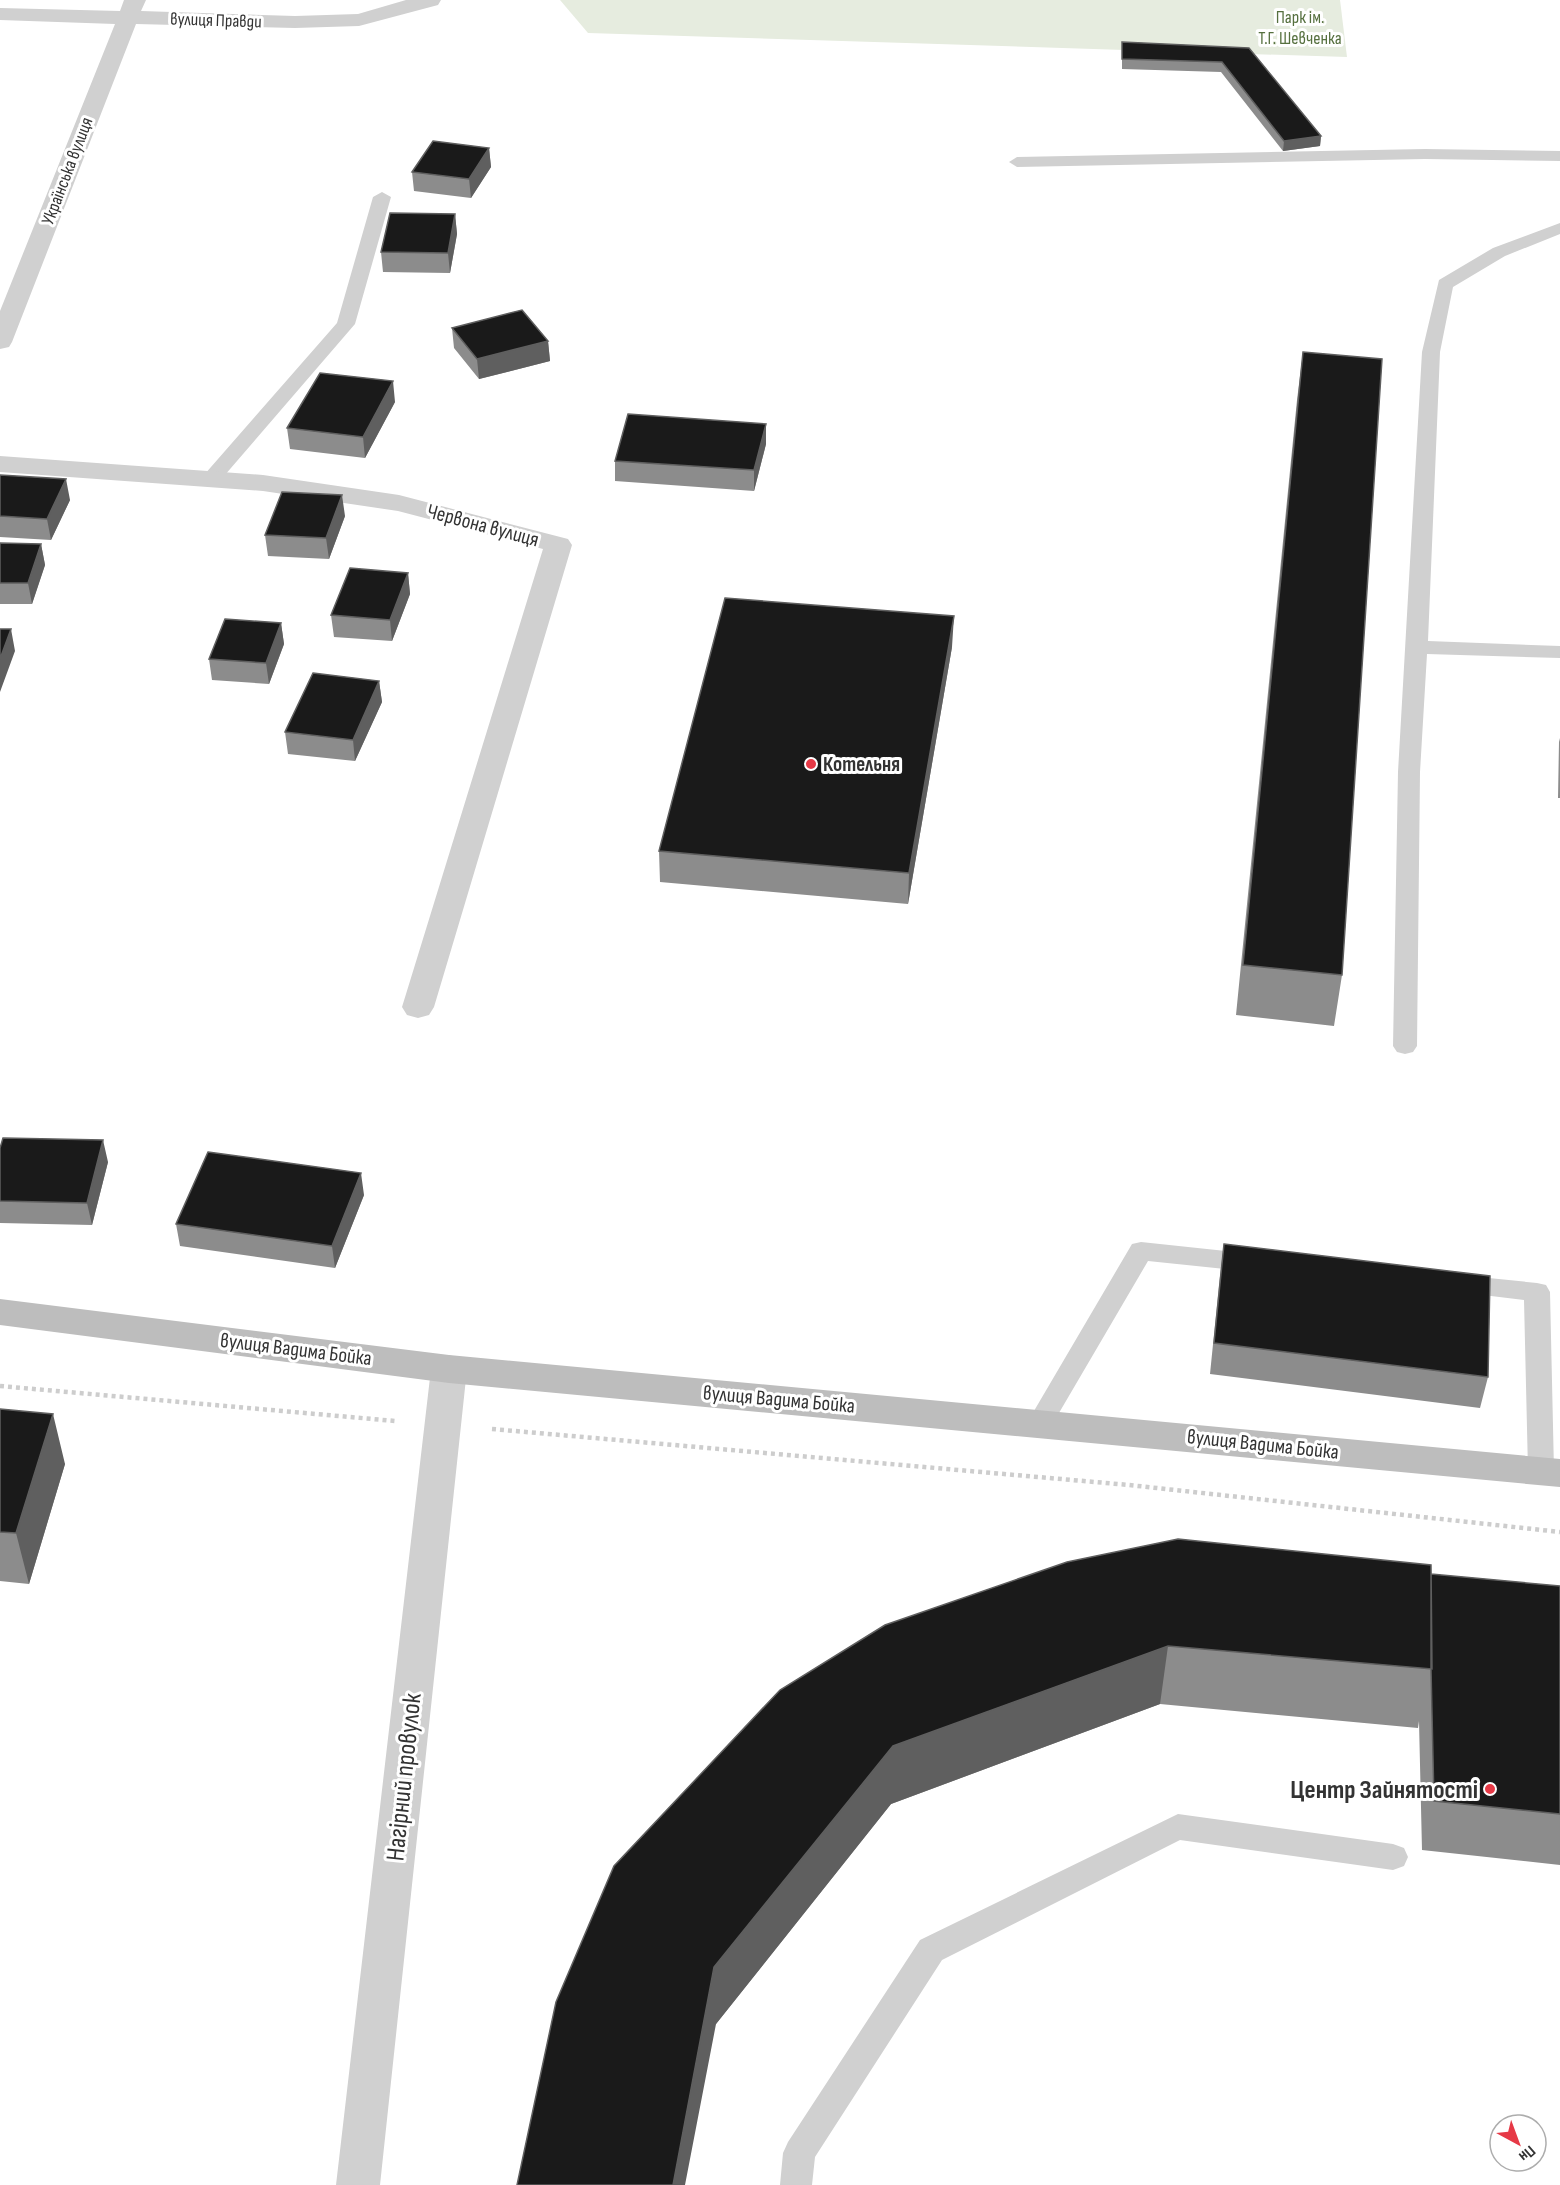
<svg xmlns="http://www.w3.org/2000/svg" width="1560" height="2185" viewBox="0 0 1560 2185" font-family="'Sofia Sans Condensed',sans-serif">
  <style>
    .green { fill: #e6ecdf }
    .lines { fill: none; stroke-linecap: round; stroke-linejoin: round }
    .path { stroke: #cdcdcd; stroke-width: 4.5; stroke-dasharray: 4 4; stroke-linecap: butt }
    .lane { fill: #d0d0d0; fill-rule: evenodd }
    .street { fill: #d0d0d0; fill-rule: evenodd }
    .secondary { fill: #bdbdbd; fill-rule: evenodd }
    .wall { fill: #8c8c8c }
    .shaded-wall { fill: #5f5f5f }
    .building { fill: #1a1a1a; stroke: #5f5f5f; stroke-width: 1.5 }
    .poi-dot { fill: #e63946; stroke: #fff; stroke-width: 2 }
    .labels { text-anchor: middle; stroke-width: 6; stroke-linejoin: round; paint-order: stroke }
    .far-park-label { font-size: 18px; fill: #56703f; stroke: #fff }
    .far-street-label { font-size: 18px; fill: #333; stroke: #fff }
    .street-label { font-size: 21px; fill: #333; stroke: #fff }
    .poi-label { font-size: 21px; font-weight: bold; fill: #333; stroke: #fff; text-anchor: start }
    .near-street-label { font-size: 26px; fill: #333; stroke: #fff }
    .near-poi-label { font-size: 26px; font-weight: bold; fill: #333; stroke: #fff; text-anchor: end }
  </style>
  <rect width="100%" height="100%" fill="#fff"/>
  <path class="green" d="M560,0H1340L1347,57L588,33Z"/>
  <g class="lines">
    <path class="path" d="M0,1386L395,1421
      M492,1429L1129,1485L1560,1532"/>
    <path class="lane" d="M1425,149L1560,151V161L1425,159L1017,167L1009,162L1017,157Z
      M382,192L391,197L355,324L218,483H204L201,479L204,475L337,323L373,197Z
      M1560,223V234L1505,256L1453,287L1440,352L1428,641L1560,646V658L1427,654L1420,772L1417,1046L1413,1052L1405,1054L1397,1052L1393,1046L1398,772L1422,352L1439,280L1493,248Z
      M1141,1242L1254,1254L1263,1256L1267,1263L1263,1270L1254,1272L1148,1261L1049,1430L1040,1433L1031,1430L1027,1423L1031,1416L1132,1244Z
      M1459,1275L1537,1283L1546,1285L1550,1292L1554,1471L1551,1478L1541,1482L1531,1478L1528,1471L1524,1300L1450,1291L1446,1284L1450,1277Z
      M1178,1814L1393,1844L1404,1848L1408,1857L1404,1866L1393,1870L1180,1840L942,1960L815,2157L812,2185H780L783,2153L788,2142L920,1940Z"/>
    <path class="street" d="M124,0H146L141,11L295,16L358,14L406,0H441L438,5L359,26L295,28L136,24L12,342L9,347L0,349V311L115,24L0,20V8L120,11Z
      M0,456L263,475L399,495L568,539L572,545L434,1007L429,1015L418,1018L407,1015L402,1007L543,549L398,511L263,491L0,472Z
      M449,1355L462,1359L467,1369L380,2185H336L431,1369L436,1359Z"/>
    <path class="secondary" d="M0,1299L449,1355L1560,1459V1487L449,1383L0,1325Z"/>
  </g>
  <path class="wall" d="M1122,42L1249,48L1321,136L1320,146L1283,151L1221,72L1122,69Z
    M489,148L491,167L471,198L414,191L412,172Z
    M455,214L457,234L450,273L383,272L381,252Z
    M452,328L548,341L550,361L479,379L454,348Z
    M1303,352L1342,975L1334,1026L1236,1015L1297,400Z
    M395,402L365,458L290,449L287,428Z
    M766,444L754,491L615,481V461Z
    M0,475L70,500L51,540L0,537Z
    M345,516L329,559L268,556L265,535Z
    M0,543L41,544L45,565L32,604H0Z
    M408,573L410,594L392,641L334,637L331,615Z
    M281,623L284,644L269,684L212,680L209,659Z
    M952,647L908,904L660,882L659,851Z
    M379,681L382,702L355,761L288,754L285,732Z
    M1560,738V798H1558L1559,742Z
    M0,1148L108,1162L92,1225L0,1223Z
    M364,1195L335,1268L180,1246L176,1224Z
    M1224,1244L1488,1377L1480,1408L1210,1374L1220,1275Z
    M0,1409L65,1464L29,1584L0,1581Z
    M1431,1574L1560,1586V1865L1422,1850L1419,1721L1418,1728L1160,1704L891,1804L716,2024L517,2185L780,1690Z"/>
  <path class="shaded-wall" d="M1321,136L1320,146L1283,151L1284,141Z
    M489,148L491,167L471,198L469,179Z
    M455,214L457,234L450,273L448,253Z
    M548,341L550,361L479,379L477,359Z
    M393,381L395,402L365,458L363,437Z
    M766,424V444L754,491V470Z
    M66,479L70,500L51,540L47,519Z
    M342,495L345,516L329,559L326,538Z
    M41,544L45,565L32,604L28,583Z
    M408,573L410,594L392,641L390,620Z
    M954,616L952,647L908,904L909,873Z
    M281,623L284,644L269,684L266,663Z
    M11,629L15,651L0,692V659Z
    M379,681L382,702L355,761L353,740Z
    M103,1140L108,1162L92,1225L87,1203Z
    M361,1173L364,1195L335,1268L332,1246Z
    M53,1414L65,1464L29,1584L16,1533Z
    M1168,1646L1160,1704L891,1804L716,2024L685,2185H673L714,1967L893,1746Z"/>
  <path class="building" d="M1122,42L1249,48L1321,136L1284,141L1222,62L1122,59Z
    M433,141L489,148L469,179L412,172Z
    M390,213L455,214L448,253L381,252Z
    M522,310L548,341L477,359L452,328Z
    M1303,352L1382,359L1342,975L1243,965Z
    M320,373L393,381L363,437L287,428Z
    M628,414L766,424L754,470L615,461Z
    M0,475L66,479L47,519L0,516Z
    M282,492L342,495L326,538L265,535Z
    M0,543L41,544L28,583H0Z
    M350,568L408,573L390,620L331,615Z
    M725,598L954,616L909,873L659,851Z
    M225,619L281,623L266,663L209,659Z
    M0,629H11L0,659Z
    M313,673L379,681L353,740L285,732Z
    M3,1138L103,1140L87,1203L0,1201V1148Z
    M208,1152L361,1173L332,1246L176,1224Z
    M1224,1244L1490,1276L1488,1377L1214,1343Z
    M0,1409L53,1414L16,1533L0,1532Z
    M1178,1539L1431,1565L1432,1669L1168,1646L893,1746L714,1967L673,2185H517L556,2002L614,1866L780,1690L885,1625L1067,1562Z
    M1431,1574L1560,1586V1814L1434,1801L1431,1669Z"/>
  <g class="poi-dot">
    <circle cx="811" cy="764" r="6"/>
    <circle cx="1490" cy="1789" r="6"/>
  </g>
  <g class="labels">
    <g class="far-park-label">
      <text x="1300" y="23">Парк ім.<tspan x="1300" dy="21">Т.Г. Шевченка</tspan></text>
    </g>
    <g class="far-street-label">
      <text transform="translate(216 20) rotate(2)" y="6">вулиця Правди</text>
      <text transform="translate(67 171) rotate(-69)" y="6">Українська вулиця</text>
    </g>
    <g class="street-label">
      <text transform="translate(483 525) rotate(15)" y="7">Червона вулиця</text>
      <text transform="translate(296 1349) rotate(7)" y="7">вулиця Вадима Бойка</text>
      <text transform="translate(779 1399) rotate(5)" y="7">вулиця Вадима Бойка</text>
      <text transform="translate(1263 1444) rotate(6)" y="7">вулиця Вадима Бойка</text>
    </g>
    <g class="poi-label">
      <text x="823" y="771">Котельня</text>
    </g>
    <g class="near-street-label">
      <text transform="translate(403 1777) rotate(-84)" y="9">Нагірний провулок</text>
    </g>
    <g class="near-poi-label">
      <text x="1478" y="1798">Центр Зайнятості</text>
    </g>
  </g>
  <g transform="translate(1518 2143) rotate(139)"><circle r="28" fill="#ffffff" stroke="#adadad" stroke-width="1.5"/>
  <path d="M0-4.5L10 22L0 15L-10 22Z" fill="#e63946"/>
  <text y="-9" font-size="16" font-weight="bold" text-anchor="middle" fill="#333333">Пн</text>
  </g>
</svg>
